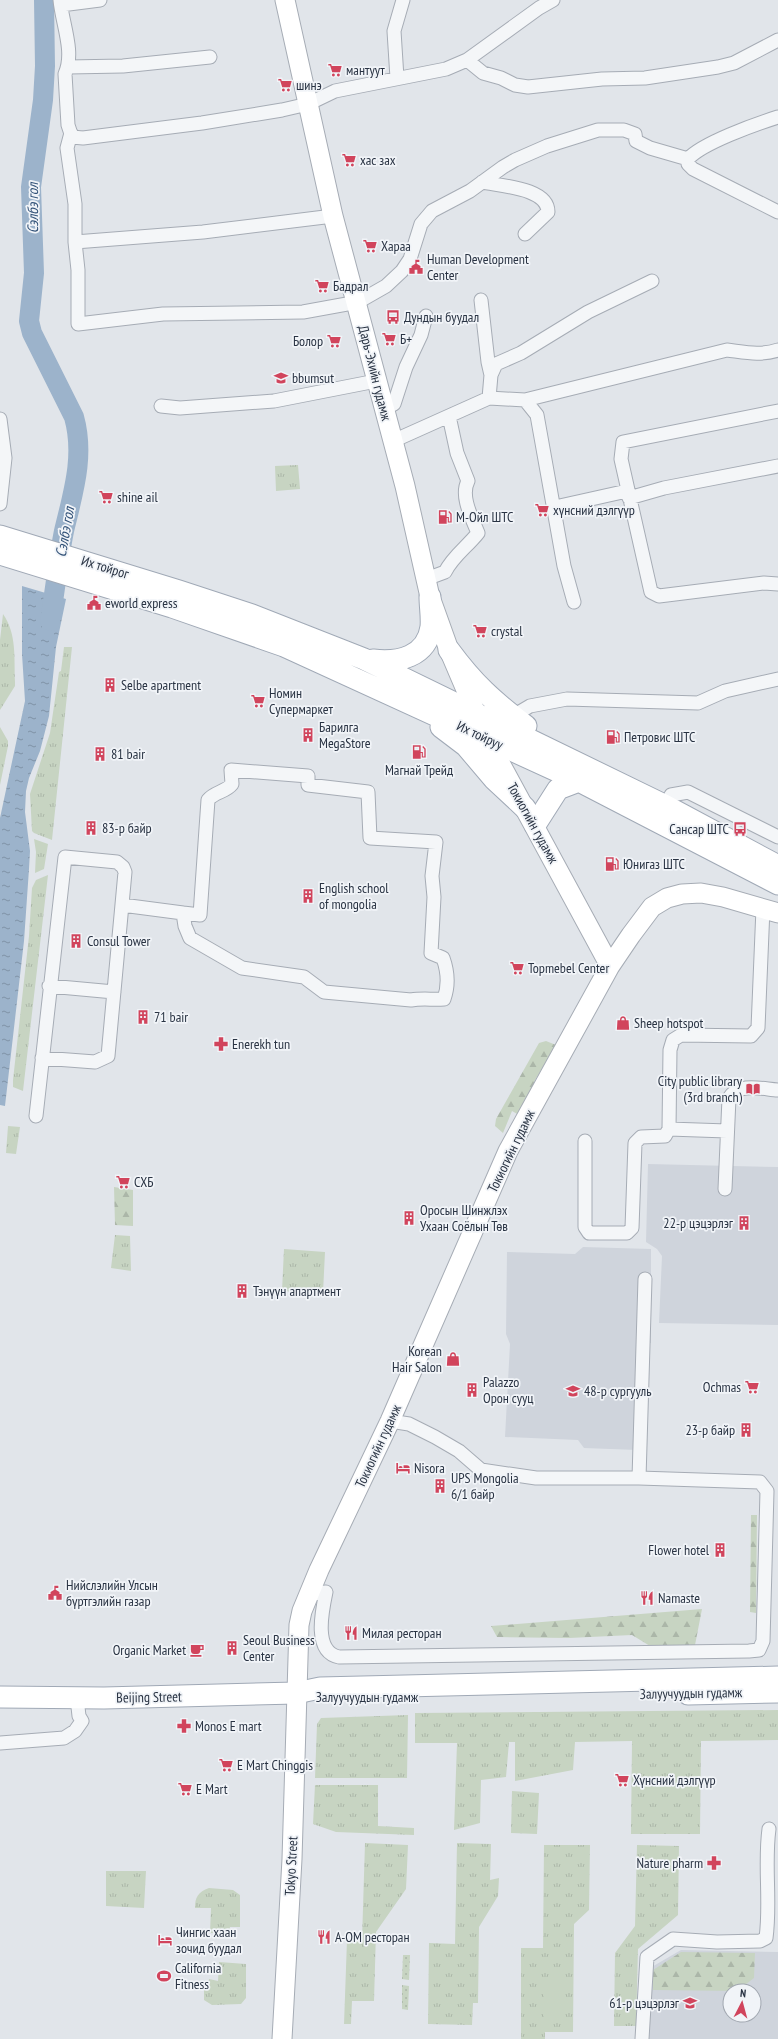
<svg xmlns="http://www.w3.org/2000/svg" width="778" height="2039" viewBox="0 0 778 2039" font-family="'PT Sans Narrow',sans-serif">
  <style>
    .built { fill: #cfd4dc; fill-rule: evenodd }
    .grass { fill: url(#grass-dots) }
    .forest { fill: url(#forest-firs) }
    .park { fill: url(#park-tufts) }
    .pitch { fill: #c7d4c2 }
    .water { fill: url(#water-ripples) }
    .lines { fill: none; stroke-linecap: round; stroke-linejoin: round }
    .river { stroke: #9cb3cb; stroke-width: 20 }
    .street-casing { stroke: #a6acb5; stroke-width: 15 }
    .secondary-casing { stroke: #a6acb5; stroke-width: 21 }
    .primary-casing { stroke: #a0a9b6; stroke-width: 23 }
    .street { stroke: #f4f6f8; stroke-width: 13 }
    .secondary { stroke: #fff; stroke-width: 19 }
    .primary { stroke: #fff; stroke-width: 21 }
    .labels { text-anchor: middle; stroke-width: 3.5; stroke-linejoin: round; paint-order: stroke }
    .poi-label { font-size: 14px; fill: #293343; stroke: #f1f4f8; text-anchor: start }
    .street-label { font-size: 14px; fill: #293343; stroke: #f1f4f8 }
    .water-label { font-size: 15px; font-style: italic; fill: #325278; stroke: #f1f4f8 }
  </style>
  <defs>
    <pattern id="grass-dots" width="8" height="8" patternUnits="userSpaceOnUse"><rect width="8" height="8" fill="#c7d4c2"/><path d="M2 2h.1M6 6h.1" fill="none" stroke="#abb6a8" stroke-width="1.8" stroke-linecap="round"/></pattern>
    <pattern id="forest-firs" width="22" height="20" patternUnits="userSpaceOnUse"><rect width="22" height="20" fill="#c7d4c2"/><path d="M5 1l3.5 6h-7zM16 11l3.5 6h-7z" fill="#abb6a8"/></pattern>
    <pattern id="park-tufts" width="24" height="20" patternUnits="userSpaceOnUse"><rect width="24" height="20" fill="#c7d4c2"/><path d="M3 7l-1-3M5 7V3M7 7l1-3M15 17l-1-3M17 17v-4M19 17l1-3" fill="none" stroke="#abb6a8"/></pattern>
    <pattern id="water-ripples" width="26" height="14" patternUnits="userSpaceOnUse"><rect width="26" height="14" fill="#9cb3cb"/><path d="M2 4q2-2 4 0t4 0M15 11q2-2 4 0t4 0" fill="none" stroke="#7f92a6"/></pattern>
  </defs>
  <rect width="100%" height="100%" fill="#e1e5ea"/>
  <path class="built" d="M648,1164L778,1167V1325L659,1323L662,1256L657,1249L646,1242Z
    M583,1247L651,1249V1343H642L637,1450L584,1448L578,1440L505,1437L510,1344L506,1334L507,1252L575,1254Z
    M681,1950L778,1952V2039H649L650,1968ZM730,1991H754V2015H730Z"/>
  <path class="grass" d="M403,1955H410L409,1980L402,1979Z
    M402,1985L409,1986L408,2010L402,2009Z"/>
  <path class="forest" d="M546,1041L556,1045L535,1080L531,1095L519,1115L512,1111L503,1133L495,1126L496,1119L539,1043Z
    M114,1187L133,1190V1226L115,1225Z
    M751,1515H757L756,1613L750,1612Z
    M702,1609L695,1645L650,1646L632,1635L569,1638L497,1637L491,1626Z
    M681,1952L755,1953L754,1978L737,1991L653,1990V1970Z"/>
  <path class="park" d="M298,465L300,489L276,491L275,466Z
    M3,614C17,634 14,658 15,682V686L0,710V640Z
    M64,647H72L52,840L34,833L32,831L30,794L50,733L59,672L61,671Z
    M0,727L8,741V746L0,785Z
    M34,839L48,844L44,869L35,873L36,852Z
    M48,875L23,1091L13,1087V1080L29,936L32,888L36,880Z
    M8,1126L20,1127L16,1154L6,1153Z
    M115,1235L130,1236L131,1271L111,1268Z
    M284,1249L325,1252L323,1293L282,1291Z
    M778,1710V1740L701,1741L700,1834H631L632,1741L575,1742L573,1770L515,1781V1742H509L506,1777L481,1780L480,1823L454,1830L457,1743H415V1713Z
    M408,1715L407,1778H315L317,1724L321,1718Z
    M315,1785H378V1826L414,1828V1835L336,1832L313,1824Z
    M512,1791L539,1793L537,1834L511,1833Z
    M365,1843L408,1845L406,1889L376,1932L374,2001H352L351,2024H344L347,1940H362Z
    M457,1843L491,1844L490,1880L499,1878L498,1896L479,1927L478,2003H473L472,2025L428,2024L429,1943L455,1944Z
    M544,1845H590L589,1910L574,1924L573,2032H545V2039H521V1948H543Z
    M637,1845L679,1846L678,1915L638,1949L636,2026H614L615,1953L635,1926Z
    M106,1871H146L144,1908L106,1906Z
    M209,1888L233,1890L240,1895V1927H230L229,1932L210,1933L211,1908H195C195,1897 198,1892 209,1888Z
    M219,1962L246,1964V1998L241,2004L212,2005L204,2000V1986H208L209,1979L218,1981Z"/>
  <path class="pitch" d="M544,1977H564V2021H544Z"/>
  <path class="water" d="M22,586L66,599L56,647L49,716L40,751L29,778L26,791L25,812L30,851L29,869L24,941L5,1106L0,1105V818L25,701L22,654Z"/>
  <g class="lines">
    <path class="river" d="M44,0L45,66L43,100L31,187L34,273L29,321L32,333L74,417C85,456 73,493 64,531C58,561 55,591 50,621"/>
    <defs>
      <path id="street" d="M60,0C62,23 75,52 65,74L68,125L72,137L83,138L202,123L282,110L308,104L335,91L446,69L467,60L539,8L553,0
        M61,5L100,0
        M467,60L483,73L501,78L515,85L528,87L602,79L645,78L718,67L734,63L778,40
        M68,67L123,66L210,57
        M397,78L394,31L403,0
        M778,117C756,124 702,143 688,159V164L693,169L778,212
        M71,133L67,148L75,204V242L78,270V324L163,314L303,312L358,302L386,286L402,271L410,259L421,224L432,211L470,191L503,167L515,160L547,146L598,130H624L635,134L636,141L650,148L688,159
        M482,182C501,186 548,188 548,212L525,234
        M75,242L203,232L333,216
        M481,300L488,362L491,375
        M489,398L491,375L496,364L521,353L588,312L652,281
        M525,400L727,350C744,352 761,356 778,350
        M161,406L180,408L274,401L376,381
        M384,409L394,404L406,367L421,335L426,316
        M778,411L623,442L621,459L651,592L659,596L764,583L778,584
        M0,419L5,458L0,504
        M393,441L489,398L525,400L537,415L564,566L574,602
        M629,498L664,488L778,466
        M555,507L627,491
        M426,579L445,572C453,556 467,547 478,533C472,518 460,496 468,481L457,453L449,416
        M513,716L530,706L567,699L698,703L725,691L778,679
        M666,806L671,795L688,792L778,837
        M122,905L183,913L185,926L190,938L242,968L304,977L324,992L411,1000C423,998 433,1000 444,999C449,985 448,972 443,958L431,953L434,897L432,876L436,842L370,838L368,792L308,785V776L231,770L232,784C226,792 214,792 208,800L200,915L183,913
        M49,986L114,992
        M36,1116L65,857L117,862L123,867L125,872L108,1056L95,1062L42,1058
        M669,1129L727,1131
        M585,1141V1227L589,1233H627L632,1228L635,1143L641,1137L665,1136L669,1129L670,1050L673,1040L681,1035L751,1036L758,1028L763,908
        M725,1189L729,1098C739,1082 762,1089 778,1090
        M639,1478L645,1279
        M308,1594L326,1592C322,1611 313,1652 339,1657L749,1651L759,1650L763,1641L767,1491L760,1482L639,1478H536L481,1470L459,1451L435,1437L409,1424L390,1421
        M0,1743L64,1738L75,1731L82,1721L79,1716L77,1698
        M642,2039L647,1957L673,1939L717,1942L760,1941L766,1938C771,1902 764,1865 769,1829"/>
      <path id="secondary" d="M285,0L333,216L405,486L430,597L449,650L487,739L610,966
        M282,2039L292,1859L299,1625L302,1611L319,1570L390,1421L508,1151L610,966L631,935L652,907L667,898L682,894L701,893L723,897L778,913"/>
      <path id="primary" d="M0,536L179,591L252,615L364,659L666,806L778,866
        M0,554L172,607L284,646L579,781L778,884
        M449,650C474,684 493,701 526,726
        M373,660C398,663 427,657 431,627C432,617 430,607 430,597
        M441,727L466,746L494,779L525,808
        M535,825L558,789L579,781
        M688,1694L778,1692
        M0,1697L104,1698L296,1693L320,1688L778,1677"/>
    </defs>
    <use href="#street" class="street-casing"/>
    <use href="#secondary" class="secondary-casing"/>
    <use href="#primary" class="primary-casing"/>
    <use href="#street" class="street"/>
    <use href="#secondary" class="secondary"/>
    <use href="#primary" class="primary"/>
  </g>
  <defs>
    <symbol id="supermarket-bare" viewBox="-9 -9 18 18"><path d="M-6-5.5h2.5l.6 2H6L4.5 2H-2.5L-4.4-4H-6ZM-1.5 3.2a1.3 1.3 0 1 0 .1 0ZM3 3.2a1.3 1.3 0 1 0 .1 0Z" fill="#d1445c" stroke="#f1f4f8" stroke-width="2.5" paint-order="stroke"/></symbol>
    <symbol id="civic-bare" viewBox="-9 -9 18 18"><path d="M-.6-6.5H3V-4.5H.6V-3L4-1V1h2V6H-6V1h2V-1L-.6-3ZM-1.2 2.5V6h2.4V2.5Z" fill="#d1445c" stroke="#f1f4f8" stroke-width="2.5" paint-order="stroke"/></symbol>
    <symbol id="bus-bare" viewBox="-9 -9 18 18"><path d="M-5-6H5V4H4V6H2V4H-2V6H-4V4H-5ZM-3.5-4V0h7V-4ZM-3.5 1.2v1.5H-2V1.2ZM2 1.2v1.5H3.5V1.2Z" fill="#d1445c" stroke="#f1f4f8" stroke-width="2.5" paint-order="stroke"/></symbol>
    <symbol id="school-bare" viewBox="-9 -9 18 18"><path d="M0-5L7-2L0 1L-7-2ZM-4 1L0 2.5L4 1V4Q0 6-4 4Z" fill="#d1445c" stroke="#f1f4f8" stroke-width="2.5" paint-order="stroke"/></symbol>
    <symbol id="fuel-bare" viewBox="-9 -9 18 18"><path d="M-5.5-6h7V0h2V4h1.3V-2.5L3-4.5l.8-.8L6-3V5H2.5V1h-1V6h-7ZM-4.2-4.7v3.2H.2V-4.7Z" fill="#d1445c" stroke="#f1f4f8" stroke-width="2.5" paint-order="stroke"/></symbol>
    <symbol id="building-bare" viewBox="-9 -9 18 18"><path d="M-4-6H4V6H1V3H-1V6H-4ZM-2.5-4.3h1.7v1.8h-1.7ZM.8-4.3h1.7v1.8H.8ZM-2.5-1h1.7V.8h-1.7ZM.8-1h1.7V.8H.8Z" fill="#d1445c" stroke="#f1f4f8" stroke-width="2.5" paint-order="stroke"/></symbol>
    <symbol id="shop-bare" viewBox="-9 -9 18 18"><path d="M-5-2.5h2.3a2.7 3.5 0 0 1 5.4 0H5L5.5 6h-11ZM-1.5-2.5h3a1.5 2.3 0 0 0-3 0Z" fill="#d1445c" stroke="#f1f4f8" stroke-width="2.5" paint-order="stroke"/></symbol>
    <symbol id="pharmacy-bare" viewBox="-9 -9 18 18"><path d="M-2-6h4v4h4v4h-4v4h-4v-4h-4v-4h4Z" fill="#d1445c" stroke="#f1f4f8" stroke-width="2.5" paint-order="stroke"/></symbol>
    <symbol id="library-bare" viewBox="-9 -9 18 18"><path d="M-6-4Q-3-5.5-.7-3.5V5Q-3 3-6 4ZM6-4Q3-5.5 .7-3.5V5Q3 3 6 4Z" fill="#d1445c" stroke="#f1f4f8" stroke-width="2.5" paint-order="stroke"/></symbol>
    <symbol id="hotel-bare" viewBox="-9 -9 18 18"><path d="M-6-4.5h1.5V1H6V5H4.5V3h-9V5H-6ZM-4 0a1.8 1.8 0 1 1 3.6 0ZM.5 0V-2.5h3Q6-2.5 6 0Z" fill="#d1445c" stroke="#f1f4f8" stroke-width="2.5" paint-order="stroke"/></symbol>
    <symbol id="restaurant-bare" viewBox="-9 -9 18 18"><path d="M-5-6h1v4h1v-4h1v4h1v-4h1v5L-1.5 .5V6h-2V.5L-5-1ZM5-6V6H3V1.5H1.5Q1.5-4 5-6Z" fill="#d1445c" stroke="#f1f4f8" stroke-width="2.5" paint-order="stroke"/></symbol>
    <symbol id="cafe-bare" viewBox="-9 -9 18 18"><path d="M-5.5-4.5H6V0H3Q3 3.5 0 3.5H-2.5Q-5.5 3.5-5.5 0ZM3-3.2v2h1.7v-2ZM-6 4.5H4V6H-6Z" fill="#d1445c" stroke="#f1f4f8" stroke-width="2.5" paint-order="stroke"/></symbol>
    <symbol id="stadium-bare" viewBox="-9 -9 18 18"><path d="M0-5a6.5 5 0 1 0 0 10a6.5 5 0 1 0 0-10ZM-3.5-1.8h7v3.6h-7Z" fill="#d1445c" stroke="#f1f4f8" stroke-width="2.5" paint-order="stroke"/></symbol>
  </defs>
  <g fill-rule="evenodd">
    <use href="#supermarket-bare" x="325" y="60" width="20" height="20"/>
    <use href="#supermarket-bare" x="275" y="75" width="20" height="20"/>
    <use href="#supermarket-bare" x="339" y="150" width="20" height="20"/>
    <use href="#supermarket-bare" x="360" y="236" width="20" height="20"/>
    <use href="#civic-bare" x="406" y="257" width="20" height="20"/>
    <use href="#supermarket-bare" x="312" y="276" width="20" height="20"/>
    <use href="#bus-bare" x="383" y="307" width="20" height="20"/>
    <use href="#supermarket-bare" x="379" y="329" width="20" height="20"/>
    <use href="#supermarket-bare" x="324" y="331" width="20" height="20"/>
    <use href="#school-bare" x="271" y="368" width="20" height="20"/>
    <use href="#supermarket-bare" x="96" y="487" width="20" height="20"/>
    <use href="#supermarket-bare" x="532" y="500" width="20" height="20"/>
    <use href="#fuel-bare" x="435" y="507" width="20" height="20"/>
    <use href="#civic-bare" x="84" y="593" width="20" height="20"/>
    <use href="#supermarket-bare" x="470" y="621" width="20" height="20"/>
    <use href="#building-bare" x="100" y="675" width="20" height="20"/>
    <use href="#supermarket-bare" x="248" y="691" width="20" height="20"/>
    <use href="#building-bare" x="298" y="725" width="20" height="20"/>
    <use href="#fuel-bare" x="603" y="727" width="20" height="20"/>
    <use href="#fuel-bare" x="409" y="742" width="20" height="20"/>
    <use href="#building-bare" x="90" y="744" width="20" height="20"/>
    <use href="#building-bare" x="81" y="818" width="20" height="20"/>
    <use href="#bus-bare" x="730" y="819" width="20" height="20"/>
    <use href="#fuel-bare" x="602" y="854" width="20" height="20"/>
    <use href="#building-bare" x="298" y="886" width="20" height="20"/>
    <use href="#building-bare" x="66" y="931" width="20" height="20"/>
    <use href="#supermarket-bare" x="507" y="958" width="20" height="20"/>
    <use href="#building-bare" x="133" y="1007" width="20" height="20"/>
    <use href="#shop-bare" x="613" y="1013" width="20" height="20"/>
    <use href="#pharmacy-bare" x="211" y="1034" width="20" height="20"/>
    <use href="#library-bare" x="743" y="1079" width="20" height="20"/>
    <use href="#supermarket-bare" x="113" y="1172" width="20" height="20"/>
    <use href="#building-bare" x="399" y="1208" width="20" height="20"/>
    <use href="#building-bare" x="734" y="1213" width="20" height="20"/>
    <use href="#building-bare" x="232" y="1281" width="20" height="20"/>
    <use href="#shop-bare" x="443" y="1349" width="20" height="20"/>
    <use href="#supermarket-bare" x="742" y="1377" width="20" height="20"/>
    <use href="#building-bare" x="462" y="1380" width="20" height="20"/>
    <use href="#school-bare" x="563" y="1381" width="20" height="20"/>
    <use href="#building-bare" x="736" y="1420" width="20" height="20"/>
    <use href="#hotel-bare" x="393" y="1458" width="20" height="20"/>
    <use href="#building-bare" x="430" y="1476" width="20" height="20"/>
    <use href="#building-bare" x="710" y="1540" width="20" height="20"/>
    <use href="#civic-bare" x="45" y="1583" width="20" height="20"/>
    <use href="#restaurant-bare" x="637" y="1588" width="20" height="20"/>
    <use href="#restaurant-bare" x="341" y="1623" width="20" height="20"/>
    <use href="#building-bare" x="222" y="1638" width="20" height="20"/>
    <use href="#cafe-bare" x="187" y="1640" width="20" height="20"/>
    <use href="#pharmacy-bare" x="174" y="1716" width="20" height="20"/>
    <use href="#supermarket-bare" x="216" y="1755" width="20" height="20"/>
    <use href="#supermarket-bare" x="612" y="1770" width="20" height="20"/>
    <use href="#supermarket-bare" x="175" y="1779" width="20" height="20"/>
    <use href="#pharmacy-bare" x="704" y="1853" width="20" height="20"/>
    <use href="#restaurant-bare" x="314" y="1927" width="20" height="20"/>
    <use href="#hotel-bare" x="155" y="1930" width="20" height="20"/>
    <use href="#stadium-bare" x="154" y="1966" width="20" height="20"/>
    <use href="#school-bare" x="680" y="1993" width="20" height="20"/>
  </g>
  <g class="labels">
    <g class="poi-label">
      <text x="346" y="75">мантуут</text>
      <text x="296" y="90">шинэ</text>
      <text x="360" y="165">хас зах</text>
      <text x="381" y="251">Хараа</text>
      <text x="427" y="264">Human Development<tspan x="427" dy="16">Center</tspan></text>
      <text x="333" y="291">Бадрал</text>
      <text x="404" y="322">Дундын буудал</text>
      <text x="400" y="344">Б+</text>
      <text x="323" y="346" text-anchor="end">Болор</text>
      <text x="292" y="383">bbumsut</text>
      <text x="117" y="502">shine ail</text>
      <text x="553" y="515">хүнсний дэлгүүр</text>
      <text x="456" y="522">М-Ойл ШТС</text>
      <text x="105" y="608">eworld express</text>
      <text x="491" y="636">crystal</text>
      <text x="121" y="690">Selbe apartment</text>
      <text x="269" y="698">Номин<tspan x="269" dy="16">Супермаркет</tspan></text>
      <text x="319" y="732">Барилга<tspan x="319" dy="16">MegaStore</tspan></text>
      <text x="624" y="742">Петровис ШТС</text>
      <text x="111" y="759">81 bair</text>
      <text x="419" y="775" text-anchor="middle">Магнай Трейд</text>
      <text x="102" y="833">83-р байр</text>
      <text x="729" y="834" text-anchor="end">Сансар ШТС</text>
      <text x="623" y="869">Юнигаз ШТС</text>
      <text x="319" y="893">English school<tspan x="319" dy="16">of mongolia</tspan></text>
      <text x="87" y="946">Consul Tower</text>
      <text x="528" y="973">Topmebel Center</text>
      <text x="154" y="1022">71 bair</text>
      <text x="634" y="1028">Sheep hotspot</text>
      <text x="232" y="1049">Enerekh tun</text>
      <text x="742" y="1086" text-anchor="end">City public library<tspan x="742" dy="16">(3rd branch)</tspan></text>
      <text x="134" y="1187">СХБ</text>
      <text x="420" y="1215">Оросын Шинжлэх<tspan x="420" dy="16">Ухаан Соёлын Төв</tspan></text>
      <text x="733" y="1228" text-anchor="end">22-р цэцэрлэг</text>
      <text x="253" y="1296">Тэнүүн апартмент</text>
      <text x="442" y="1356" text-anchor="end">Korean<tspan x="442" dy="16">Hair Salon</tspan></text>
      <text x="483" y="1387">Palazzo<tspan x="483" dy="16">Орон сууц</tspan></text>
      <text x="741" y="1392" text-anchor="end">Ochmas</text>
      <text x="584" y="1396">48-р сургууль</text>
      <text x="735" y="1435" text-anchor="end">23-р байр</text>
      <text x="414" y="1473">Nisora</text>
      <text x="451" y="1483">UPS Mongolia<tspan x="451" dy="16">6/1 байр</tspan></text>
      <text x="709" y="1555" text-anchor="end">Flower hotel</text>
      <text x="66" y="1590">Нийслэлийн Улсын<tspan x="66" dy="16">бүртгэлийн газар</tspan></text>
      <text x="658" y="1603">Namaste</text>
      <text x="362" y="1638">Милая ресторан</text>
      <text x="243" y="1645">Seoul Business<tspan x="243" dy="16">Center</tspan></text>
      <text x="186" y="1655" text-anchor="end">Organic Market</text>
      <text x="195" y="1731">Monos E mart</text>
      <text x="237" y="1770">E Mart Chinggis</text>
      <text x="633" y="1785">Хүнсний дэлгүүр</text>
      <text x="196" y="1794">E Mart</text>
      <text x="703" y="1868" text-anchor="end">Nature pharm</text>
      <text x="176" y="1937">Чингис хаан<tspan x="176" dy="16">зочид буудал</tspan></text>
      <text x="335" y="1942">A-OM ресторан</text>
      <text x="175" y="1973">California<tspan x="175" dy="16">Fitness</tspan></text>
      <text x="679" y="2008" text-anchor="end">61-р цэцэрлэг</text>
    </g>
    <g class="street-label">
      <text transform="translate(375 373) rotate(76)" y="5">Дарь-Эхийн гудамж</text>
      <text transform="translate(105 567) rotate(17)" y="5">Их тойрог</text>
      <text transform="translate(480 735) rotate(25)" y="5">Их тойруу</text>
      <text transform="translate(533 823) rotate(61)" y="5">Токиогийн гудамж</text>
      <text transform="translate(511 1151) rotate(-64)" y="5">Токиогийн гудамж</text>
      <text transform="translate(378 1446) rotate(-65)" y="5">Токиогийн гудамж</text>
      <text transform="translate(691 1693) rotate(-1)" y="5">Залуучуудын гудамж</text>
      <text transform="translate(149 1697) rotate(-1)" y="5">Beijing Street</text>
      <text x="367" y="1702">Залуучуудын гудамж</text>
      <text transform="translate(291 1866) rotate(-87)" y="5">Tokyo Street</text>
    </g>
    <g class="water-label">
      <text transform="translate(33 208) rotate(-90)" y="5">Сэлбэ гол</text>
      <text transform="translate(65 532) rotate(-80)" y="5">Сэлбэ гол</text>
    </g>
  </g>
  <g transform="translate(742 2003) rotate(6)"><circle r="19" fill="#f1f4f8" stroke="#a1a7b0"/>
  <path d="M0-3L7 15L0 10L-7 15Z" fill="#d1445c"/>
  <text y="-6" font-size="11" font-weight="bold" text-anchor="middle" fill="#293343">N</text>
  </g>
</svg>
